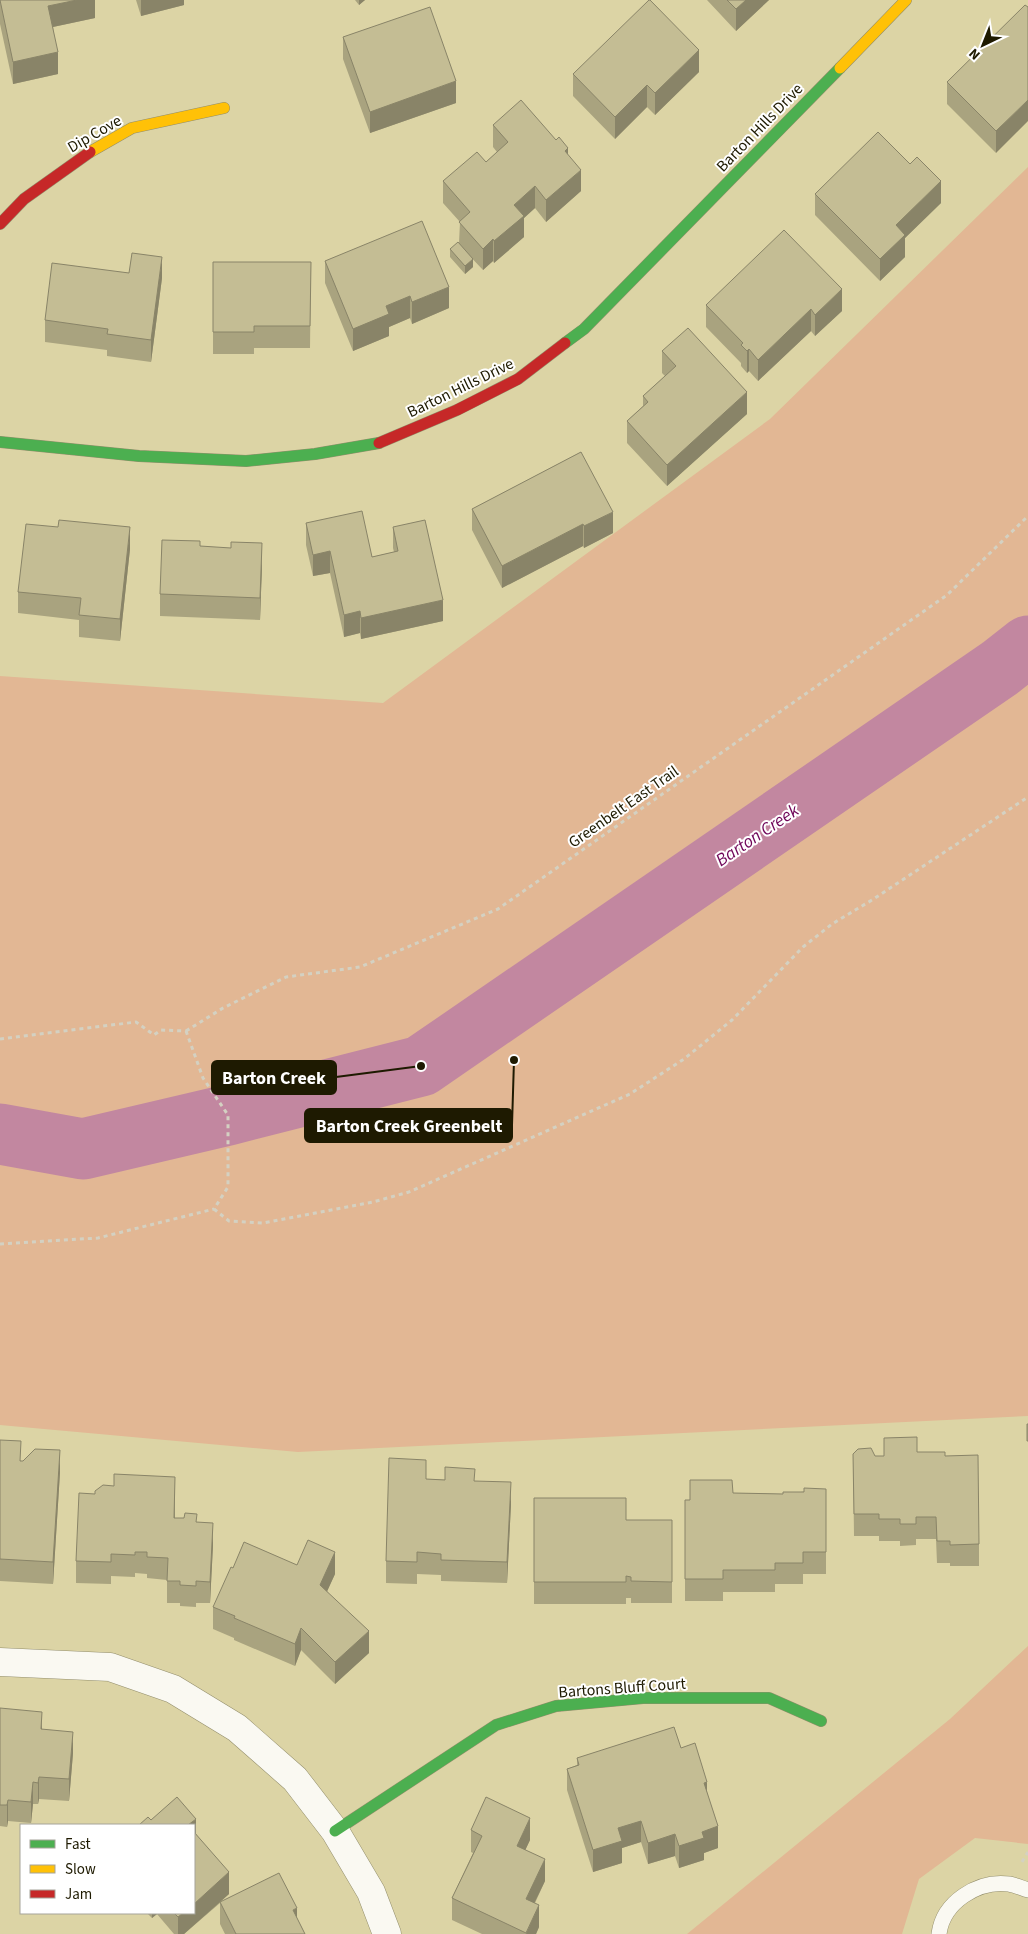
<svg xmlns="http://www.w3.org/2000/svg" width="1028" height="1934" viewBox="0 0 1028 1934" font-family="'Source Sans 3',sans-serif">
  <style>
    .green { fill: #e2b794 }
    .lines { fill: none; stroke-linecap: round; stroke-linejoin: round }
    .river { stroke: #c287a0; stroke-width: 61 }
    .lane-casing { stroke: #938e6c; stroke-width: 16 }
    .street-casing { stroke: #938e6c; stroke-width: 29 }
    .fast-casing { stroke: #938e6c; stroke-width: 12 }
    .slow-casing { stroke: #938e6c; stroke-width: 12 }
    .jam-casing { stroke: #938e6c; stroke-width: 12 }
    .path { stroke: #d4d1c2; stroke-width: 3; stroke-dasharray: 4 4; stroke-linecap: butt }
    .lane { stroke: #faf9f2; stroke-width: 15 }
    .street { stroke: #faf9f2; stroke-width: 28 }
    .fast { stroke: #4caf50; stroke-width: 11 }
    .slow { stroke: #ffc107; stroke-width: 11 }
    .jam { stroke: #c62828; stroke-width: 11 }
    .wall { fill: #a9a37f }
    .shaded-wall { fill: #898468 }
    .building { fill: #c4bd94; stroke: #898468 }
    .labels { text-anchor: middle; stroke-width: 4; stroke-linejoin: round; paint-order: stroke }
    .street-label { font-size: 16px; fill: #1e1a01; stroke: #fff }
    .water-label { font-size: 18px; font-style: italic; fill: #6f0659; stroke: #fff }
    .leader { fill: none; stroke: #1e1a01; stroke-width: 2 }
    .callout-dot { fill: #1e1a01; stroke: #fff; stroke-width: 2 }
    .callout { fill: #1e1a01; stroke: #1e1a01; stroke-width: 2 }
    .callout-label { font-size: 18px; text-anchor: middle; font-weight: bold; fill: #fff }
  </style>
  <rect width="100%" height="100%" fill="#dcd4a5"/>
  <path class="green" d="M1028,167V1416L298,1452L0,1425V676L383,703L770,419Z
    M1028,1646V1844L975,1838L919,1879L902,1934H687L950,1719Z"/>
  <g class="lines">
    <path class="river" d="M0,1134L83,1149L228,1115L421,1066L1000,668L1028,646"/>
    <defs>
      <path id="lane" d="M939,1934C943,1902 978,1880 1009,1884C1015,1885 1022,1888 1028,1890"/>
      <path id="street" d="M0,1662L110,1667L173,1689L237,1728L295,1779L335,1831L371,1892L387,1934"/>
      <path id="fast" d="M565,343L584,329L840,68
        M0,442L139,456L246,461L315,454L379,443
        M335,1831L496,1725L556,1706L643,1698H769L821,1721"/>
      <path id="slow" d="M840,68L906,0
        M90,152L132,128L224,108"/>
      <path id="jam" d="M0,224L24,199L90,152
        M379,443L457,410L518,379L565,343"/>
    </defs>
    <use href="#lane" class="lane-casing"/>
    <use href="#street" class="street-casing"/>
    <use href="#fast" class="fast-casing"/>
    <use href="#slow" class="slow-casing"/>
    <use href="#jam" class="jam-casing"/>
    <path class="path" d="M186,1031L223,1008L286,977L360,967L498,909L947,595L1028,516
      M186,1031L203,1078L228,1115V1187L214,1209
      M0,1039L136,1022L154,1035L161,1030L186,1031
      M214,1209L229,1221L263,1223L373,1202L409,1192L630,1094L684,1059L732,1020L803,947L832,924L872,900L1028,797
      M0,1244L98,1238L214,1209
      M1022,1862L1028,1852"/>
    <use href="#lane" class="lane"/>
    <use href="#street" class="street"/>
    <use href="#fast" class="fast"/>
    <use href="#slow" class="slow"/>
    <use href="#jam" class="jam"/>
  </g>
  <path class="wall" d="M0,0H95V18L53,27L58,74L13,84L0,24Z
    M136,0H184V5L141,16Z
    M355,0H365L359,5Z
    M707,0H769L736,31Z
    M1028,7L996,153L947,104V82Z
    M343,37L456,103L370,133L343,59Z
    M699,72L655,115L647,107L615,139L573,96V74Z
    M493,125L568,156L581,191L546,222L535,208L524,218V237L494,263L493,261L483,270L465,251L473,267L465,274L450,257V249L459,243L460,222L443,203V181L486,162L497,152L493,147Z
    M815,194L941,203L905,238V257L880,281L815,215Z
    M325,261L449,308L412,324L410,318L389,327V336L353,351L325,283Z
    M213,262H311L310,348H254V354H213Z
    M162,278L151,362L107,356V350L45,342V320Z
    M706,305L842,311L815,336L811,331L758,381L749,371L747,373L741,366V363L706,327Z
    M662,351L747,414L667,486L627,443V421L643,406V396L665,376L662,373Z
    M581,452L613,533L584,548L583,546L502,588L472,530V509Z
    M306,523L372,557L394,552L393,548V527L443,621L361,639L360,633L344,637L330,573L313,576L306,545Z
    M200,546L262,565L260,620L160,616V594Z
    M130,549L120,641L79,637V620L18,613V592Z
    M884,1438L917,1452L945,1456L979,1544V1566H950V1563H937L936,1539H916V1545L900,1546V1541H879V1536H854L853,1454L875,1456H884Z
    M0,1440L21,1461L60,1472L53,1584L0,1581Z
    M426,1479L475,1481L511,1504L507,1583L441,1581V1575L417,1574V1584L386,1583V1561Z
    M690,1480L733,1493L783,1494L826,1489V1574H803V1584H775V1592H723V1601H685V1500H690Z
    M114,1486L175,1499V1518L197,1522L213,1545L210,1603H196V1607L180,1606V1603H167V1580L147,1578V1574L135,1573V1577L111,1576V1584L76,1583V1561L95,1494Z
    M534,1498L626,1520H672V1603H631V1598H626V1604H534Z
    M297,1565L335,1574L327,1591L369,1653L335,1684L301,1650L295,1666L234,1640V1638L213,1629V1607Z
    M0,1708L42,1729L73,1753L69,1801L39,1799L38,1804H33L31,1823L8,1821L7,1827L0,1826Z
    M681,1748L707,1792L718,1848L704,1853V1860L679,1868L675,1856L648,1864L641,1842L622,1848V1863L593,1872L567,1790V1769L577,1765V1758Z
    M151,1820L196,1834L229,1894L220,1902L297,1918L305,1934H225L220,1924V1903L184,1934H174L157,1914L152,1918L147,1913H194Z
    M471,1830L530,1840L525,1850L545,1881L535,1903L539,1927L536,1934H482L452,1920V1898L473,1853L471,1852Z"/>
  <path class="shaded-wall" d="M77,0H95V18L48,28V6Z
    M141,0H184V5L141,16Z
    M359,0H365L359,5Z
    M746,0H769L736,31V9Z
    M699,50V72L655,115V93Z
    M58,52V74L13,84V62Z
    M456,81V103L370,133V112Z
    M647,85V107L615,139V117Z
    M1028,100V121L996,153V131Z
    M568,148V170L565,151Z
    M581,170V191L546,222V200Z
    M941,181V203L905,238V257L880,281V259L896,225Z
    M535,186V208L524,218V237L494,263V241L514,205Z
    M493,239V261L483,270V249Z
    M162,257V278L151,362V340Z
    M473,259V267L465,274V266Z
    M449,287V308L412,324V302Z
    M842,289V311L815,336V315Z
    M410,296V318L389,327V336L353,351V329L386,306Z
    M811,309V331L758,381V360Z
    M749,349V371L747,373V351Z
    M747,392V414L667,486V465Z
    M613,512V533L584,548V526Z
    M583,524V546L502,588V566Z
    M130,527V549L120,641V619Z
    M262,543V565L260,620V598Z
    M330,551V573L313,576V555Z
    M443,600V621L361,639V618Z
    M360,611V633L344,637V615Z
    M60,1450V1472L53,1584V1562Z
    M175,1477V1499L174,1539V1518Z
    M511,1482V1504L507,1583V1562Z
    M213,1523V1545L210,1603V1582Z
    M335,1552V1574L320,1607V1585Z
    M301,1628V1650L295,1666V1644Z
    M369,1631V1653L335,1684V1662Z
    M42,1712V1734L41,1729Z
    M73,1732V1753L69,1801V1779Z
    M39,1777V1799L38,1804V1783Z
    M33,1782V1804L31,1823V1802Z
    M707,1782V1804L704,1783Z
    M8,1800V1821L7,1827V1805Z
    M530,1818V1840L517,1868V1846Z
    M196,1819V1840L194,1842V1825H188Z
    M641,1821V1842L622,1848V1863L593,1872V1850L618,1828Z
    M718,1826V1848L704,1853V1860L679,1868V1846L702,1832Z
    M675,1834V1856L648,1864V1843Z
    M545,1859V1881L526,1920V1899Z
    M229,1872V1894L184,1934H178V1917L183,1913H194V1904Z
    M539,1905V1927L536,1934H526Z
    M297,1908V1930L293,1910Z
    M152,1913H157V1914L152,1918Z"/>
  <path class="building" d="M0,0H77L48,6L58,52L13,62Z
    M649,0H650L699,50L655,93L647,85L615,117L573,74Z
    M727,0H746L736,9Z
    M1025,5L1028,7V100L996,131L947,82Z
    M430,7L456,81L370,112L343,37Z
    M521,100L556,140L559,137L568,148L565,151L581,170L546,200L535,186L514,205L524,216L494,241L493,239L483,249L459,222L470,212L443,181L477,152L486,162L508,142L493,125Z
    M878,132L910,164L917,157L941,181L896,225L905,235L880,259L815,194Z
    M422,221L449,287L412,302L410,296L386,306L389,314L353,329L325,261Z
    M784,230L842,289L815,315L811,309L758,360L749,349L747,351L741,345L743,343L706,305Z
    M458,242L473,259L465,266L450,249Z
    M132,253L162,257L151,340L107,334L108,329L45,320L52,263L129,273Z
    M213,262H311L310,326H254V332H213Z
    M688,328L747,392L667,465L627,421L648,402L643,396L676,366L662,351Z
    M581,452L613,512L584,526L583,524L502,566L472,509Z
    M362,511L372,557L398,551L393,527L425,520L443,600L361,618L360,611L344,615L330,551L313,555L306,523Z
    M59,520L130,527L120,619L79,615L81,598L18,592L26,524L58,527Z
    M162,540L200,541V546L231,548V542L262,543L260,598L160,594Z
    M1027,1424H1028V1441H1027Z
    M917,1437V1452H945V1456L978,1455L979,1544L950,1545V1541H937L936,1517H916V1524H900V1519H879V1514H854L853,1454L858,1449L871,1448L875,1456H884V1438Z
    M0,1440L21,1441L20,1461H23L35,1449L60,1450L53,1562L0,1559Z
    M389,1458L426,1460V1479L445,1480V1467L475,1469L474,1481L511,1482L507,1562L441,1560V1554L417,1552V1562L386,1561Z
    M114,1474L175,1477L174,1518H184L185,1513L197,1514L196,1522L213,1523L210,1582L196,1581V1586L180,1585V1581H167L168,1558L147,1557V1552H135V1555L111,1554V1562L76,1561L79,1493L95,1494V1491L103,1485L114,1486Z
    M690,1480H732L733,1493L783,1494V1492H804V1488L826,1489V1552H803V1563H775V1570H723V1579H685V1500H690Z
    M534,1498H626V1520H672V1582L631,1581V1577L626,1576V1582H534Z
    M308,1540L335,1552L320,1585L369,1631L335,1662L301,1628L295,1644L234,1618L235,1616L213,1607L231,1567L233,1568L244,1542L297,1565Z
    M0,1708L42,1712L41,1729L73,1732L69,1779L39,1777L38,1783L33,1782L31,1802L8,1800L7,1805H0Z
    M674,1727L681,1748L695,1743L707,1782L704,1783L718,1826L702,1832L704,1838L679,1846L675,1834L648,1843L641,1821L618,1828L622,1841L593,1850L567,1769L579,1765L577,1758Z
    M177,1797L196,1819L188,1825H139L148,1817L151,1820Z
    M486,1797L530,1818L517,1846L545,1859L526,1899L539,1905L526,1933L452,1898L482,1836L471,1830Z
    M194,1832L229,1872L194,1904Z
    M279,1873L297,1908L293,1910L305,1934H236L220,1902Z
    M174,1913H183L178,1917Z"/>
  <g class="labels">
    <g class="street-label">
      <text transform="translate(759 127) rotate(-46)" y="6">Barton Hills Drive</text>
      <text transform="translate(94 133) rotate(-30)" y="6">Dip Cove</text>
      <text transform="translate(460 387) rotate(-26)" y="6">Barton Hills Drive</text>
      <text transform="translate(623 806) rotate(-35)" y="6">Greenbelt East Trail</text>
      <text transform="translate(622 1687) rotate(-4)" y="6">Bartons Bluff Court</text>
    </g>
    <g class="water-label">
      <text transform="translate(757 835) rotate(-34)" y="6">Barton Creek</text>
    </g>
  </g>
  <path class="leader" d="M421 1066L336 1077M514 1060L512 1125"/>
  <g class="callout-dot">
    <circle cx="421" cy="1066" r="5"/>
    <circle cx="514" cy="1060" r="5"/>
  </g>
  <g class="callout">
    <rect x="212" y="1061" width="124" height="33" rx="5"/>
    <rect x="305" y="1109" width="207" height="33" rx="5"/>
  </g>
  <g class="callout-label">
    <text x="274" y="1084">Barton Creek</text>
    <text x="409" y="1132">Barton Creek Greenbelt</text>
  </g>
  <rect x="20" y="1824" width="175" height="90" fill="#ffffff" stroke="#a5a399"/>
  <rect x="30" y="1840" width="25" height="8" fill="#4caf50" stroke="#a5a399"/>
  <text x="65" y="1849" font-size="15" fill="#1e1a01">Fast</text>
  <rect x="30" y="1865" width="25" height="8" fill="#ffc107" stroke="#a5a399"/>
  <text x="65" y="1874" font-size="15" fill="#1e1a01">Slow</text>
  <rect x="30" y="1890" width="25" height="8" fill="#c62828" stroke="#a5a399"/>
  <text x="65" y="1899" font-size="15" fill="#1e1a01">Jam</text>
  <g transform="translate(983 45) rotate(223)" stroke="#ffffff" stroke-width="4" paint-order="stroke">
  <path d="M0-4L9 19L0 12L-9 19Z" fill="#1e1a01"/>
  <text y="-8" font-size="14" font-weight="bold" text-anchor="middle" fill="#1e1a01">N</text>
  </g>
</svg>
